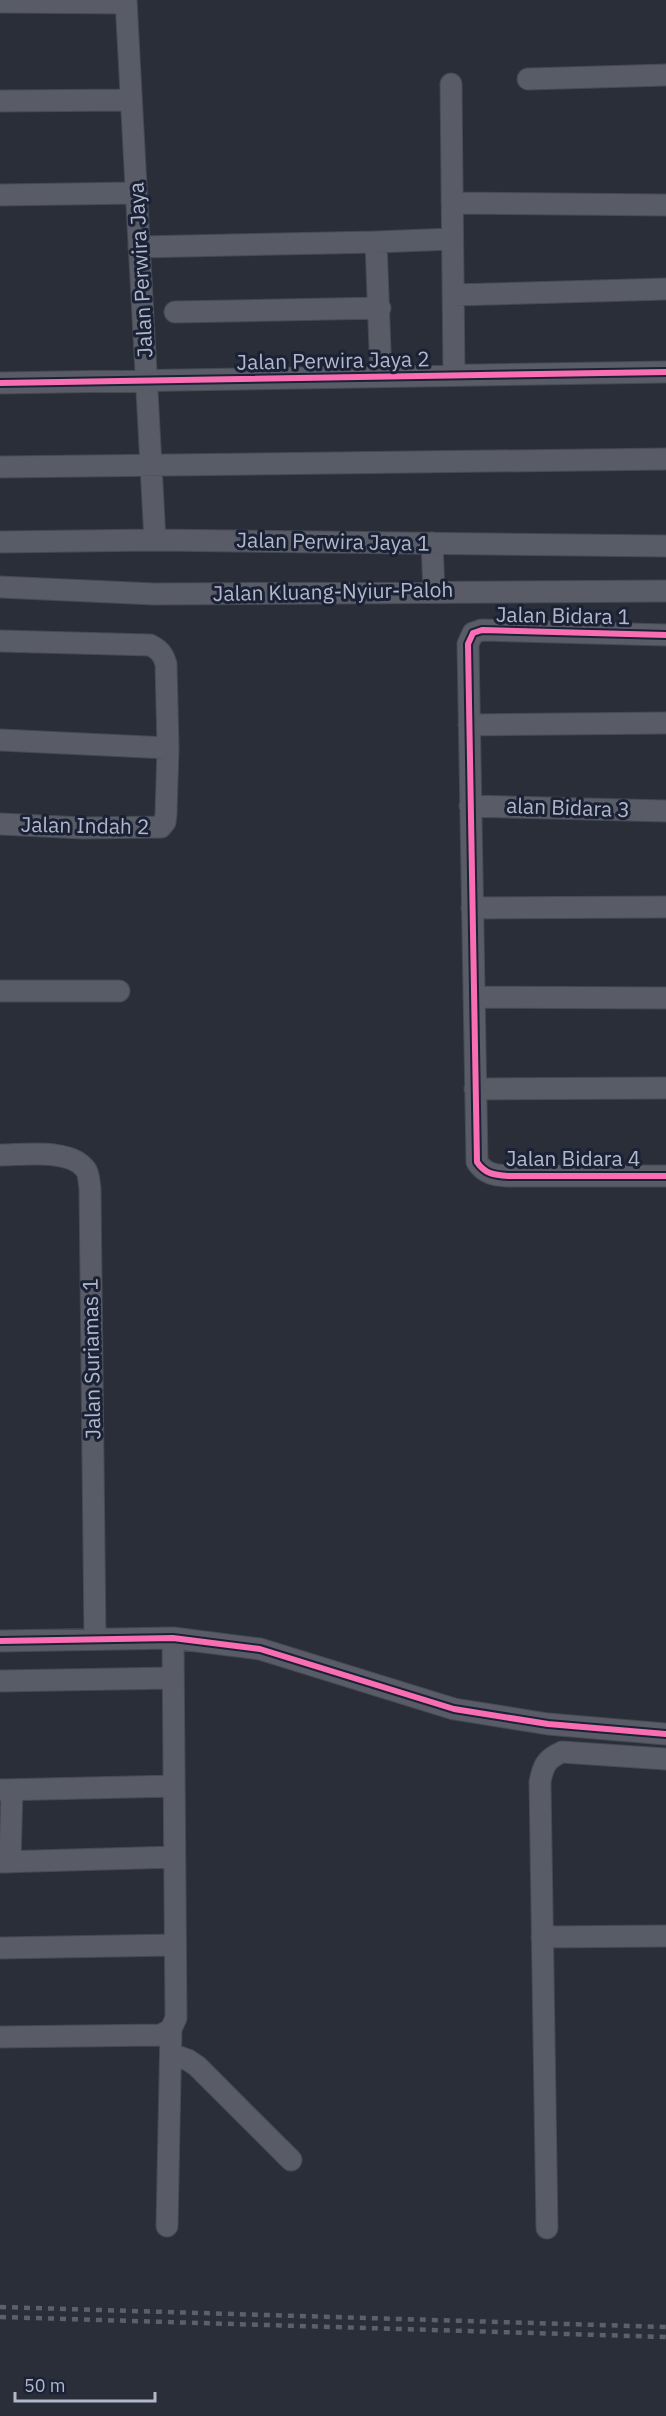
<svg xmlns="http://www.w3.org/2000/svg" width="666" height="2416" viewBox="0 0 666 2416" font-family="'IBM Plex Sans',sans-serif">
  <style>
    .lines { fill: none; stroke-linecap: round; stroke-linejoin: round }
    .minor-casing { stroke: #454952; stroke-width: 23 }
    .minor { stroke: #595c67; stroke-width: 21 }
    .rail { stroke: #5c606a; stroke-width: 4.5; stroke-dasharray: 6 6; stroke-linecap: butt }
    .cycleway-casing { stroke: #1b2235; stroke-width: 10 }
    .cycleway { stroke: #f96db3; stroke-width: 6 }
    .labels { text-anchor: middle; stroke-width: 6; stroke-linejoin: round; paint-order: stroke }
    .street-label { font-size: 21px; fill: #b2b8cb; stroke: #1b2235 }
  </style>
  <rect width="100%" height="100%" fill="#292e39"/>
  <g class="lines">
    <defs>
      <path id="minor" d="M126,0L155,540
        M0,2L126,3
        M528,79L666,75
        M451,84L454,375
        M0,101L131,100
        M0,195L136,193
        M452,203L666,205
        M376,242L452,239
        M139,247L376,242L381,376
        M453,295L666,289
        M175,312L380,308
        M0,383L666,372
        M0,467L666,459
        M0,542L155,540L666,546
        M432,543L434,591
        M0,587L154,594L666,591
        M666,635L482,630L473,633L468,644L477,1162C485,1174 494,1175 508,1176H666
        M0,641L150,645C160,650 163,654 166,664L168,748L166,814L165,822L161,827L83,828L0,824
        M469,725L666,723
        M0,740L168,748
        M470,806L666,811
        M472,908L666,907
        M0,991H119
        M474,997L666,998
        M475,1089L666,1088
        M0,1155C23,1155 72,1148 86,1170C89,1174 89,1183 90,1188L95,1639
        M0,1641L173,1638L260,1649L454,1709L548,1724L666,1734
        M0,1681L173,1678
        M0,1790L174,1786
        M0,1862L175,1857
        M10,1862L12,1790
        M542,1937L666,1936
        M0,1948L175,1945
        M0,2037L161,2035L171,2029L176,2018L173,1638
        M171,2054L188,2060L197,2066L291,2160
        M167,2226L171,2029
        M547,2228L540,1782C543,1766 546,1759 562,1752L666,1759"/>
    </defs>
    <use href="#minor" class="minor-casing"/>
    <use href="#minor" class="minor"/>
    <path class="rail" d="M0,2307L666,2327
      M0,2317L666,2337"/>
    <defs>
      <path id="cycleway" d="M0,383L666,372
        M666,635L482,630L473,633L468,644L477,1162C485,1174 494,1175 508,1176H666
        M0,1641L173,1638L260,1649L454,1709L548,1724L666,1734"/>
    </defs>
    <use href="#cycleway" class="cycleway-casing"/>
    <use href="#cycleway" class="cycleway"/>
  </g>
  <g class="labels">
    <g class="street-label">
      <text transform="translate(141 270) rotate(-93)" y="7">Jalan Perwira Jaya</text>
      <text transform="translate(333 361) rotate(-1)" y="7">Jalan Perwira Jaya 2</text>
      <text transform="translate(333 542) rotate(1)" y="7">Jalan Perwira Jaya 1</text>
      <text transform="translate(333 592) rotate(-1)" y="7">Jalan Kluang-Nyiur-Paloh</text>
      <text transform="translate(563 616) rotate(1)" y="7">Jalan Bidara 1</text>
      <text transform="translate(568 808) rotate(2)" y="7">alan Bidara 3</text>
      <text transform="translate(85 826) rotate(1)" y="7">Jalan Indah 2</text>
      <text x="573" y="1166">Jalan Bidara 4</text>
      <text transform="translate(92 1359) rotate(-91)" y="7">Jalan Suriamas 1</text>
    </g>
  </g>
  <path d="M15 2392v9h140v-9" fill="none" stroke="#b2b8cb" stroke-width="3"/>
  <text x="24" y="2392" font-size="18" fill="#b2b8cb" stroke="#1b2235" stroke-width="4.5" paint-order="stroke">50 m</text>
</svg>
